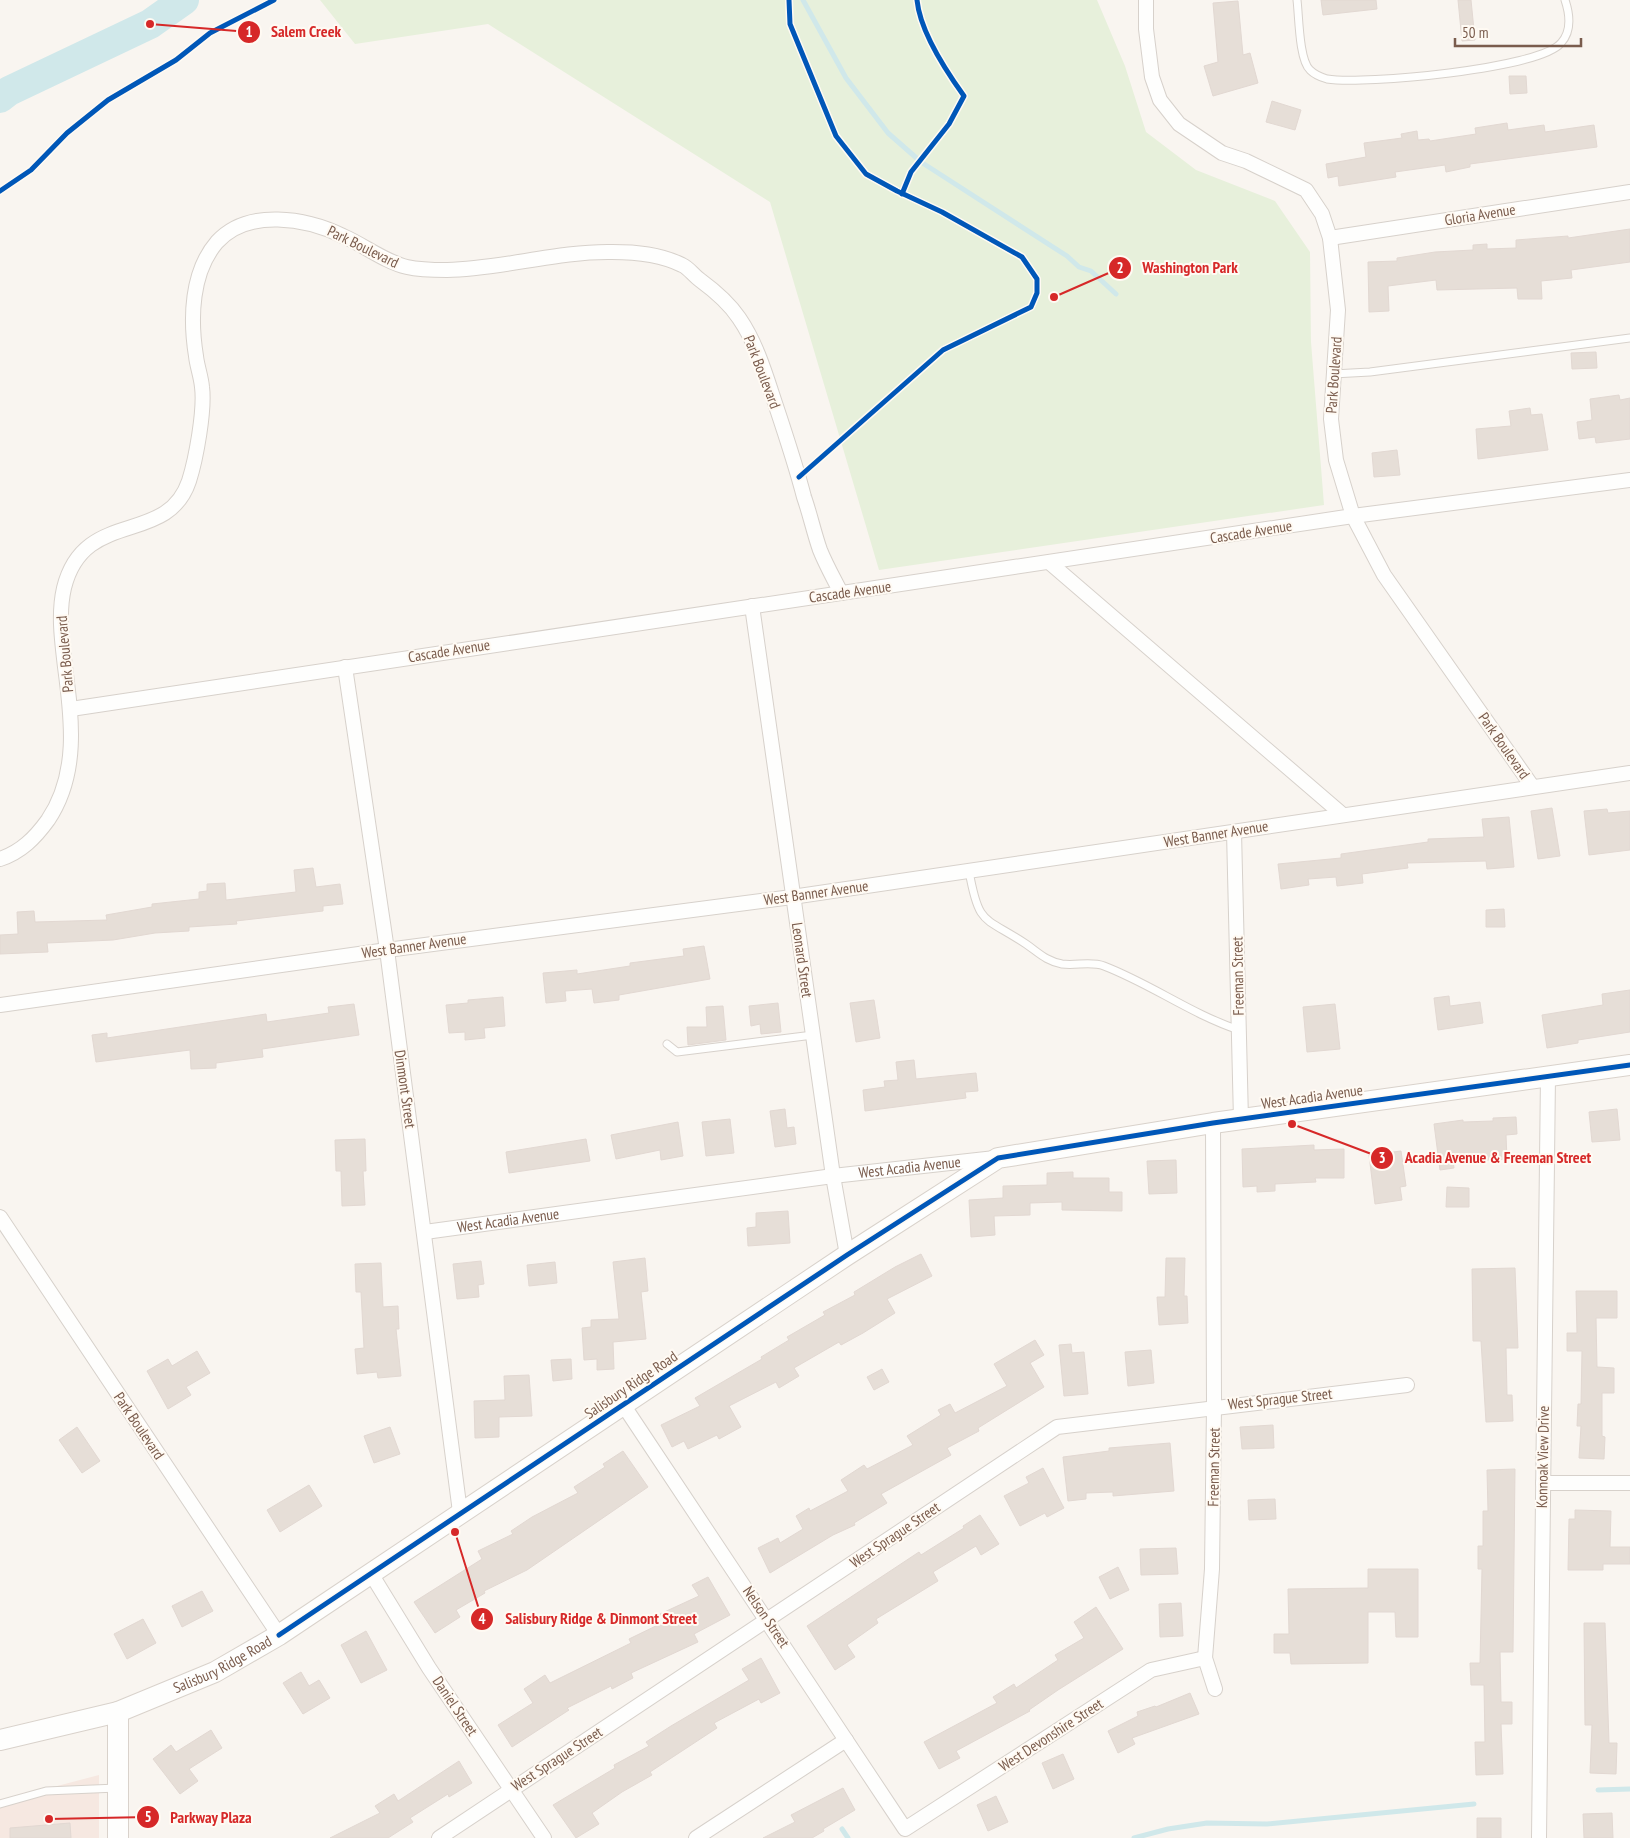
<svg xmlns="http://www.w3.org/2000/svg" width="1630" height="1838" viewBox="0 0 1630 1838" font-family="'PT Sans Narrow',sans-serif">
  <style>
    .commercial { fill: #f6e8e1 }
    .green { fill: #e7f0db }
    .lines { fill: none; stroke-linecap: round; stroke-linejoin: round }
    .stream { stroke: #d0e8ea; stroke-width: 5 }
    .river { stroke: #d0e8ea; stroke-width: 30 }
    .building { fill: #e6ded7; stroke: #e2d8d2 }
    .lane-casing { stroke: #d7d1cb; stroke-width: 9 }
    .street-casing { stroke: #d7d1cb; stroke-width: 16 }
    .secondary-casing { stroke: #d9d2cb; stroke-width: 22 }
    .lane { stroke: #fefefd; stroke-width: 7 }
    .street { stroke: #fefefd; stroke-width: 14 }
    .secondary { stroke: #fefefd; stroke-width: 20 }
    .cycleway-casing { stroke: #fffaf3; stroke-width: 8 }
    .cycleway { stroke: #0057b8; stroke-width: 5 }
    .labels { text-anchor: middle; stroke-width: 4; stroke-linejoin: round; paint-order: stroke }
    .street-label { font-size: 15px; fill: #7a5c4d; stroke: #fffaf3 }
    .leader { fill: none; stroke: #d62828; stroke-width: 2 }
    .callout-dot { fill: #d62828; stroke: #fffaf3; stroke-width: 2 }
    .mark-label { font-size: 15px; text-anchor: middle; font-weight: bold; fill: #fff }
    .callout-label { font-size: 16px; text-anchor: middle; font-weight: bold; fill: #d62828; stroke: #fffaf3; stroke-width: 4; stroke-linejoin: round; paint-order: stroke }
  </style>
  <rect width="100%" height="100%" fill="#f9f5f0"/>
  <path class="commercial" d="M99,1775V1838H0V1801Z"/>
  <path class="green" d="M320,0H1097L1125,66L1146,132L1196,170L1275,201L1310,252L1311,342L1324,505L879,570L770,202L488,24L355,44Z"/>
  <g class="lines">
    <path class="stream" d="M803,0L846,78L888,133L921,162L1067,256L1079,267L1091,271L1116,294
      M1598,1790L1630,1789
      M842,1829L848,1838
      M1134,1838L1168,1829L1207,1823L1267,1824L1474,1804"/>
    <path class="river" d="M0,98L9,91L150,24L184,0"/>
  </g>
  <path class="building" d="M1321,0H1376L1377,9L1323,15Z
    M1458,0H1471L1475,40L1462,41Z
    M1238,1L1243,55L1250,53L1258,83L1213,96L1204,66L1218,62L1213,3Z
    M1509,76H1526L1527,93L1510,94Z
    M1272,101L1301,110L1295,130L1266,122Z
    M1507,123L1508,130L1544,125L1545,132L1594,125L1597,147L1470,164V167L1446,172L1445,165L1395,172L1396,177L1339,186L1338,176L1328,178L1326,164L1366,157L1364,143L1402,138L1401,134L1417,131L1418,140L1429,139L1430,141L1476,134L1475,128Z
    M1630,229V262L1571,270L1572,278L1541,281L1542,299H1518L1517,288L1437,290L1436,280L1388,286L1389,311L1369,312L1368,262L1397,261V258L1435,252L1473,250V245L1487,244V249L1516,248V240L1568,236V238Z
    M1596,352L1597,368L1572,369L1571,353Z
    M1619,395L1620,400L1630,398V439L1596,443L1595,437L1579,439L1577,422L1592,420L1590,399Z
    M1530,408L1531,415L1542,414L1548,450L1478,459L1476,429L1511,426L1509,411Z
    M1397,450L1400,475L1374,477L1372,453Z
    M1552,808L1560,856L1538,859L1531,811Z
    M1607,809L1608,813L1630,811V850L1589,855L1584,811Z
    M1509,817L1514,867L1487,869L1486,861L1407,863L1408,868L1362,874L1363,883L1337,886L1336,877L1308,879L1309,885L1281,889L1278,864L1341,858V854L1428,842V839L1484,837L1482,819Z
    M313,868L316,887L340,884L343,904L323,906V911L236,921L237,924L189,927V931L155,933L113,940L47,943L48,952L0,954V935L18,934L17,912L34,911L35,922L107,920L106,915L152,907V904L199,899V892L207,891V884L225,883L226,900L296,892L294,870Z
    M1504,909L1505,927H1486V910Z
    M704,946L710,979L619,995V1000L594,1003L592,989L565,991L566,1001L546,1003L543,973L577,970V974L630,966V963L684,956L683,949Z
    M1630,990V1032L1578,1040V1043L1547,1048L1542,1015L1603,1005L1602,994Z
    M1449,996L1450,1006L1480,1002L1483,1023L1438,1030L1434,998Z
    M503,997L505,1026L484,1028L485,1038L465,1040V1032L449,1033L446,1005L468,1003V1000Z
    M874,1000L880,1038L856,1042L850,1003Z
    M778,1003L781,1032L761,1034L760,1024L751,1026L749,1006Z
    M354,1004L359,1035L262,1049L263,1057L216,1063V1068L191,1069L190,1050L96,1062L92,1035L107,1033V1038L266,1014L267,1022L329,1013L328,1007Z
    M1335,1004L1340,1049L1307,1052L1303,1007Z
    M723,1006L726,1040L688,1045L687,1027H707L706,1007Z
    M914,1060L916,1079L976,1073L978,1091L965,1092L966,1098L865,1111L863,1090L885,1087L884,1081L898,1080L896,1062Z
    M785,1109L787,1128L794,1127L796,1144L775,1147L770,1111Z
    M1617,1109L1620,1140L1592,1142L1589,1112Z
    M1516,1117L1517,1134L1506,1135L1507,1159L1487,1160V1157L1453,1161L1454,1168L1440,1170L1434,1124L1463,1120V1122L1493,1121V1118Z
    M730,1119L734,1153L706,1156L702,1122Z
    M678,1122L683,1156L661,1160L660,1150L616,1159L611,1135Z
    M365,1139L366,1171H363L365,1205L342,1206L341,1171H336L335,1140Z
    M586,1139L590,1161L509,1173L506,1152Z
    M1314,1145V1150L1344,1149V1178H1315L1316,1182L1275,1184V1191L1257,1192V1186L1243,1187L1242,1149Z
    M1401,1151L1406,1186L1400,1187L1402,1200L1375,1204L1369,1155Z
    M1176,1160L1177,1193L1149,1194L1147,1161Z
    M1073,1172V1178H1109V1192H1122V1211L1062,1210V1202L1030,1203V1215L994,1216L995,1235L971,1237L969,1200L1003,1198V1186L1047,1185V1173Z
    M1447,1187L1469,1188V1207H1446Z
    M788,1211L790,1243L748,1246L747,1228L756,1227V1213Z
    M921,1254L932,1276L887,1299L895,1313L863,1333L841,1345L839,1342L794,1368L799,1376L779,1388L776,1382L729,1406L741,1427L719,1439L717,1435L688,1449L684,1441L672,1447L661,1425L700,1406L695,1398L762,1359L761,1357L789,1340L787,1337L825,1315L823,1312L855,1295L854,1292L895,1267Z
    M645,1258L648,1291L641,1292L646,1339L613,1342L614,1369L597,1370V1359L584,1360L582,1328L591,1327V1320L619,1319L613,1262Z
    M1166,1258H1185L1184,1296H1187L1188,1323L1159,1325L1157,1297H1165Z
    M481,1261L484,1284L478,1285L479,1297L457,1299L453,1264Z
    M555,1262L557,1283L529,1286L527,1265Z
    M381,1263L383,1307L398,1306L399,1329H396L401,1376L378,1378L377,1372L357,1374L355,1349L364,1348L361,1292H356L355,1264Z
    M1515,1268L1518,1348H1506L1507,1395H1512L1513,1421L1486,1422L1481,1341H1473L1472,1269Z
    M1576,1291H1617V1318H1596L1597,1367L1614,1368V1393H1602V1436L1605,1437L1604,1459L1579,1458L1581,1426H1577L1578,1404H1581L1582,1351H1567V1333H1577Z
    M1035,1340L1044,1355L1030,1363L1044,1387L978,1428L979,1431L947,1448L951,1455L881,1494L887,1503L854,1523L855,1525L833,1535L770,1573L758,1548L778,1538L780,1543L803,1529L796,1516L809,1508L810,1511L848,1491L841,1480L864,1465L867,1469L913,1445L907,1436L941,1415L938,1410L950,1404L955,1413L1007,1386L994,1364Z
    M1071,1344L1072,1353L1084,1352L1088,1394L1064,1396L1059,1345Z
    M1151,1350L1154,1383L1128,1386L1125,1352Z
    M197,1351L210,1373L186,1387L191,1395L168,1409L147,1371L168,1359L172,1366Z
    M571,1359L572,1379L553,1381L551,1360Z
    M882,1369L889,1382L874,1390L867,1377Z
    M529,1375L532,1416L499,1417V1437L475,1438L474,1401L505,1400L504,1376Z
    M1273,1425L1274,1448L1242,1449L1240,1427Z
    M77,1427L100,1461L82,1473L59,1440Z
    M390,1427L400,1454L374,1463L364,1436Z
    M1170,1443L1174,1491L1113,1496V1492L1086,1493V1499L1068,1501L1063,1457L1109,1451V1448Z
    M623,1451L648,1487L527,1570L484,1591L485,1593L456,1610L460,1617L435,1633L414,1602L482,1559L478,1551L513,1534L511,1531L532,1517L578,1493L574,1487L605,1467L603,1464Z
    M1043,1468L1064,1508L1047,1517L1045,1513L1020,1526L1004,1496L1029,1483L1026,1477Z
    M1515,1469L1513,1652H1500L1501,1702H1512V1724H1501L1503,1774L1476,1775L1475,1742H1485L1484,1685H1471L1470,1663H1480L1482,1569H1478V1546H1483V1511H1488L1487,1470Z
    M309,1485L322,1506L280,1532L267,1510Z
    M1275,1499L1276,1519L1249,1520L1248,1500Z
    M1575,1510L1611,1511L1610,1547H1630V1564H1603V1570H1568L1569,1519H1575Z
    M980,1515L999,1544L981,1555L976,1546L933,1572L938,1581L876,1619L878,1623L847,1645L855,1657L835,1670L807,1626L919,1552L921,1555L964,1528L963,1526Z
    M1176,1548L1178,1574L1141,1575L1140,1549Z
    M1118,1567L1129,1590L1110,1599L1099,1577Z
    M1368,1569H1418V1637H1396L1395,1612H1368V1663L1291,1664L1290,1653H1274V1634H1289L1288,1589L1368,1588Z
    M708,1577L730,1615L694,1634L698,1642L631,1673L633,1678L612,1689L611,1686L567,1708L569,1710L512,1747L498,1725L533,1703L524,1689L545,1675L550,1683L631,1643L629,1639L664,1622L660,1614L699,1596L692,1585Z
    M202,1591L213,1611L182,1627L172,1606Z
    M1181,1603L1183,1636L1160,1637L1159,1604Z
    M1096,1607L1123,1649L1058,1690L1029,1710L1030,1711L956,1751L960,1758L939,1769L924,1742L997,1703L993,1697L1014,1684L1016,1688L1058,1660L1055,1655L1084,1638L1074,1622Z
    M143,1619L156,1643L127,1659L114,1634Z
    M1584,1623H1605L1609,1743H1617L1616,1774L1590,1773L1592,1725H1585Z
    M366,1631L387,1670L361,1683L341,1645Z
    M761,1658L780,1693L761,1703L759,1699L714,1723L717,1728L650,1772L652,1775L622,1792L592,1813L599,1824L576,1838L553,1805L615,1768L614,1765L649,1746L646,1742L671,1726L749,1680L742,1669Z
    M301,1672L309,1686L319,1680L330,1698L303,1714L283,1683Z
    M1190,1693L1199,1714L1132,1738L1135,1744L1118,1753L1108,1731L1138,1716L1137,1712L1155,1706L1156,1707Z
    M211,1730L222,1748L189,1769L198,1781L180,1794L153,1759L171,1745L176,1752Z
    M1063,1754L1074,1779L1053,1789L1042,1763Z
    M459,1761L472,1783L449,1797L448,1794L410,1818L413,1822L388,1838H330L380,1813L375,1806L394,1794L398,1801Z
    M843,1788L855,1810L823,1829L824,1831L812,1838H763L795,1822L791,1815Z
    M996,1796L1008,1822L988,1831L977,1805Z
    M1612,1813L1613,1838H1584L1583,1814Z
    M1477,1818H1501V1838H1477Z
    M70,1823L71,1838H10V1828Z"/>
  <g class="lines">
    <defs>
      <path id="lane" d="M1297,0C1299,16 1299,60 1310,70C1315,75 1320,77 1327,79C1363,85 1539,69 1561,43C1572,31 1570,15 1565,0
        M1333,374L1370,372L1630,338
        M969,871C979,927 984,916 1026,944C1039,953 1046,961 1062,964C1076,966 1091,961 1104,966C1151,984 1191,1014 1239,1030
        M667,1044L677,1052L813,1035
        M0,1804L46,1791L117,1788"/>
      <g id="street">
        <path d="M1146,0V29L1152,77L1160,100L1179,124L1222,153L1246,161L1306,190L1322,214L1330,238L1338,310L1331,419L1336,460L1353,516L1384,575L1532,786"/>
        <path d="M1330,238L1630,192"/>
        <path d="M1050,563L1343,815"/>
        <path d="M752,606L833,1176L847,1255"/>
        <path d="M345,667L387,950L460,1512"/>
        <path d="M71,709L1353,516L1630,480"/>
        <path d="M1234,832L1241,1120"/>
        <path d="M0,859C21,852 35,838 48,820C79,774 72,719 65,667C62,641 58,614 64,588C84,507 167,547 189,481C196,459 205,410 202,387C201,376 197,366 196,356C190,319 191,272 217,242C248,208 306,218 343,236C364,245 385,262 407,267C420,270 434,270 447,270C503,269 557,251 612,252C636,252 660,254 682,265C689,268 693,275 700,280C715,291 729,303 739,318C757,344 766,376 776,406C786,436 796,466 804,497C810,514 814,533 820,550C826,565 834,579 841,593"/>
        <path d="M0,1005L387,950L792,897L1630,773"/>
        <path d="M1213,1123L1214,1406L1212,1569L1205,1658L1215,1689"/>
        <path d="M0,1217L279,1635"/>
        <path id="s1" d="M425,1232L833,1176L995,1158"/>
        <path d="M624,1406L905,1829L1151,1670L1205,1658"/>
        <path d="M1543,1483H1630"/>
        <path d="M370,1572L429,1668L544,1838"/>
        <path d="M439,1838L1057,1427L1407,1385"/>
        <path d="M696,1838L846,1740"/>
        <path d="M1539,1838L1548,1076"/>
      </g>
      <g id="secondary">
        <path d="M118,1712V1838"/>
        <path id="s2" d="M0,1740L118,1712L215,1672L279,1635L847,1255L998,1158L1213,1123L1630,1065"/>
      </g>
    </defs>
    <use href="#lane" class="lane-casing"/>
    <use href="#street" class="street-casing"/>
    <use href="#secondary" class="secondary-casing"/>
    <use href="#lane" class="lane"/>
    <use href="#street" class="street"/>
    <use href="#secondary" class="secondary"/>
    <defs>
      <path id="cycleway" d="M789,0L790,24L836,136L866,174L897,191L942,212L1022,257L1037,279V293L1031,307L943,350L799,477
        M0,191L31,170L67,133L108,100L176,60L210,33L274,0
        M902,194L911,172L949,124L964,96C946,71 920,31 917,0
        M279,1635L847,1255L998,1158L1213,1123L1630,1065"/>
    </defs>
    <use href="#cycleway" class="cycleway-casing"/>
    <use href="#cycleway" class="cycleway"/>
  </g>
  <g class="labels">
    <g class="street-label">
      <text transform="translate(1480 215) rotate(-9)" y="5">Gloria Avenue</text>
      <text transform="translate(363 247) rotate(26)" y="5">Park Boulevard</text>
      <text transform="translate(762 372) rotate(69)" y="5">Park Boulevard</text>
      <text transform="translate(1334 375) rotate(-86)" y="5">Park Boulevard</text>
      <text transform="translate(1251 532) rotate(-9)" y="5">Cascade Avenue</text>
      <text transform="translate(850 592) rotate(-8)" y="5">Cascade Avenue</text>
      <text transform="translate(449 651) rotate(-9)" y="5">Cascade Avenue</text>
      <text transform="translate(65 654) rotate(-95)" y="5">Park Boulevard</text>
      <text transform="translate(1504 746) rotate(55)" y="5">Park Boulevard</text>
      <text transform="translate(1216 834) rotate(-9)" y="5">West Banner Avenue</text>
      <text transform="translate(816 893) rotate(-8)" y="5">West Banner Avenue</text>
      <text transform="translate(414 946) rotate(-8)" y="5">West Banner Avenue</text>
      <text transform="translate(802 960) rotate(82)" y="5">Leonard Street</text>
      <text transform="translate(1238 976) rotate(-91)" y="5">Freeman Street</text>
      <text transform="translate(405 1089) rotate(82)" y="5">Dinmont Street</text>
      <text transform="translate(1312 1097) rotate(-8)" y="5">West Acadia Avenue</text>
      <text dy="5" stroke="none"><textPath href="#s1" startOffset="489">West Acadia Avenue</textPath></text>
      <text dy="5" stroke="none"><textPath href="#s1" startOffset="84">West Acadia Avenue</textPath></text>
      <text transform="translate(631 1385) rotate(-34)" y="5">Salisbury Ridge Road</text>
      <text transform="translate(1280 1399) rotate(-6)" y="5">West Sprague Street</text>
      <text transform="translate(139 1426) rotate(56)" y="5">Park Boulevard</text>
      <text transform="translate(1543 1457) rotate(-89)" y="5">Konnoak View Drive</text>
      <text transform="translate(1214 1467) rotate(-89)" y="5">Freeman Street</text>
      <text transform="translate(895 1535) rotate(-34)" y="5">West Sprague Street</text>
      <text transform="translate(766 1617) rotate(56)" y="5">Nelson Street</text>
      <text dy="5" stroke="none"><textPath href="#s2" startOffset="236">Salisbury Ridge Road</textPath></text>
      <text transform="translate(455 1706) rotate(56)" y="5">Daniel Street</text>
      <text transform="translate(1051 1735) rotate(-33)" y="5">West Devonshire Street</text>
      <text transform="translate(557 1759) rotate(-33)" y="5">West Sprague Street</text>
    </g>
  </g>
  <path class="leader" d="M150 24L249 32M1054 297L1120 268M1292 1124L1382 1158M455 1532L482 1619M49 1819L148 1817"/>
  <g class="callout-dot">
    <circle cx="150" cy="24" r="5"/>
    <circle cx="1054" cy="297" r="5"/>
    <circle cx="1292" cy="1124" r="5"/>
    <circle cx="455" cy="1532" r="5"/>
    <circle cx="49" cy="1819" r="5"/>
    <circle cx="249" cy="32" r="12"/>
    <circle cx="1120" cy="268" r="12"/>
    <circle cx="1382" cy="1158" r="12"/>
    <circle cx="482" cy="1619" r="12"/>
    <circle cx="148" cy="1817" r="12"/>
  </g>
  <g class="mark-label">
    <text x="249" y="37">1</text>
    <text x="1120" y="273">2</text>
    <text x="1382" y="1163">3</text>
    <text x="482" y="1624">4</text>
    <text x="148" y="1822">5</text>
  </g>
  <g class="callout-label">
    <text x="306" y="37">Salem Creek</text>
    <text x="1190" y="273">Washington Park</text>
    <text x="1498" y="1163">Acadia Avenue &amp; Freeman Street</text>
    <text x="601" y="1624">Salisbury Ridge &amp; Dinmont Street</text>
    <text x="211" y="1823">Parkway Plaza</text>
  </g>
  <path d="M1455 38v8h126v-8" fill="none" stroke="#7a5c4d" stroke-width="2.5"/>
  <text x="1462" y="38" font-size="15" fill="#7a5c4d" stroke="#fffaf3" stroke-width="4" paint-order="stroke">50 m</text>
</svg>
